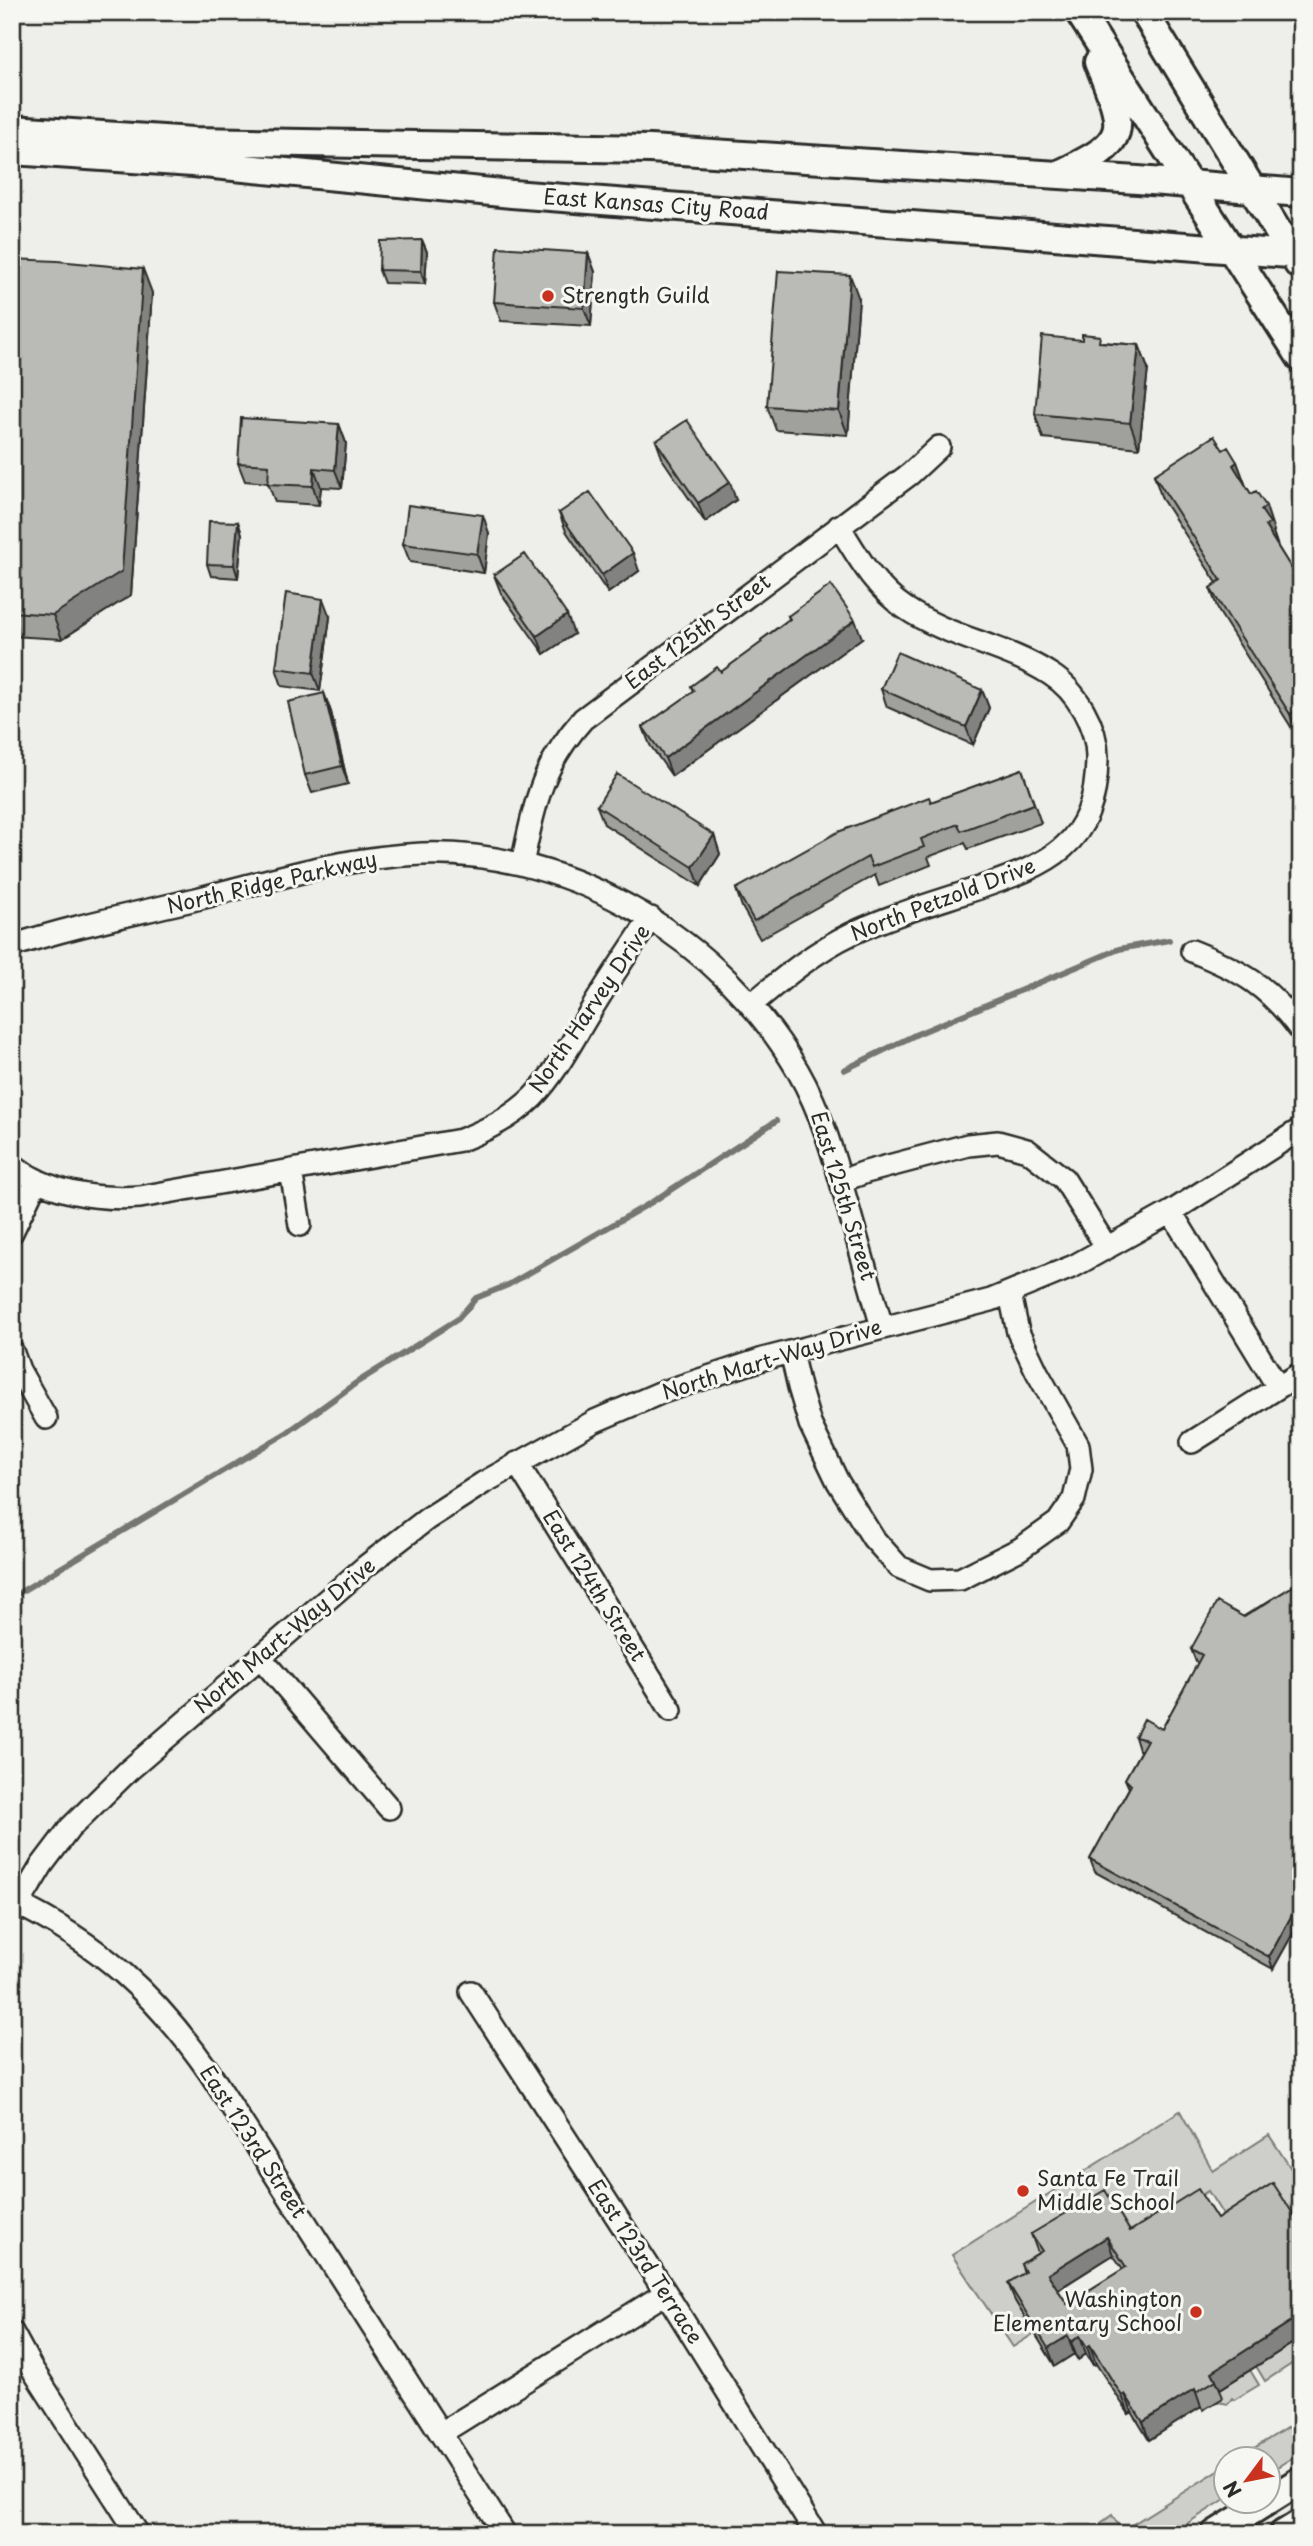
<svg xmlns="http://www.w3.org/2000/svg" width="1313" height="2546" viewBox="0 0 1313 2546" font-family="'Playpen Sans',sans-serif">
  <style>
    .green { fill: #cececa; stroke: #7c7c7a; stroke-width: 2 }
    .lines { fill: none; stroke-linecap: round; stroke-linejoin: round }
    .stream { stroke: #757573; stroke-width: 6 }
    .minor-casing { stroke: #2b2b2b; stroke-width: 26 }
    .major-casing { stroke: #2b2b2b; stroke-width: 32 }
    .minor { stroke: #f6f6f2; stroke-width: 21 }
    .major { stroke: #f6f6f2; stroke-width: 26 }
    .wall { fill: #a0a09d; stroke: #2b2b2b; stroke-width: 2; fill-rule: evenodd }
    .shaded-wall { fill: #828280; stroke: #2b2b2b; stroke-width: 2 }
    .building { fill: #babab7; stroke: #2b2b2b; stroke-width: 2; fill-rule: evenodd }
    .poi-dot { fill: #c8321e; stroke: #f6f6f2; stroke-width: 2.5 }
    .labels { text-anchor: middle; stroke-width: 6; stroke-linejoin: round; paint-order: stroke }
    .street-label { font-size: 21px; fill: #2b2b2b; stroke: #f6f6f2 }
    .poi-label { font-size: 21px; fill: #2b2b2b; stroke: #f6f6f2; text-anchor: start }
  </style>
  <rect width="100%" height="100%" fill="#eeeeea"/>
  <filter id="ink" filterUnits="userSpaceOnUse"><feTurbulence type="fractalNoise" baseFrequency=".0143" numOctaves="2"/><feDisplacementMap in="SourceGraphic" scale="14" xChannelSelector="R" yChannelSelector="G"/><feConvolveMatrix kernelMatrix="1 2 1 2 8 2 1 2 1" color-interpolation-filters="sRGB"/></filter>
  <g filter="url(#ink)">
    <path class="green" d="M1180,2111L1213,2171L1269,2135L1301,2184V2234L1228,2223L1208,2191L1138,2235L1048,2269L1015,2301L1035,2333L1013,2347L952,2255Z
      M1292,2343L1301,2358L1265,2381L1256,2366Z
      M1250,2370L1259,2385L1234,2400L1232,2398L1228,2404L1218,2402L1213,2394Z
      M1301,2419V2452L1268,2473V2458H1238Z
      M1225,2466V2499L1171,2534H1097L1101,2523L1112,2515L1122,2531Z"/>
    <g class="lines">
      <path class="stream" d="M844,1070L917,1034L1119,949L1169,940
        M12,1597L288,1432L356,1383L458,1319L476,1298L508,1285L652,1202L776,1121"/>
      <defs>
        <path id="minor" d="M522,864C535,804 541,766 583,719L910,474L939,447
          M12,946C72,926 135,914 196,899C271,880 345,857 422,854C573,849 723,941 798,1071C821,1111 834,1156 846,1200C858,1242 870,1285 882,1327
          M1192,951C1242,971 1269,986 1301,1031
          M752,1004C783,978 815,951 851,934C891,915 934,903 976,889C1049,864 1096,846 1097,759C1098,727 1076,690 1050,674C1005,645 949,638 905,608C875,588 858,557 839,526
          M12,1164C47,1193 96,1200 140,1197L461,1140C487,1130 513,1117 533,1097C557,1072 572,1041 590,1012C609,980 630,949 651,918
          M291,1171L300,1225
          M841,1181L866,1172L968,1145L998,1142L1027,1150L1064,1179L1107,1248
          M1171,1212L1278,1387
          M12,1232L37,1180
          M12,1351L19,1370L46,1418
          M791,1352L799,1387L810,1424L838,1482L873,1538L899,1567L930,1580L960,1579L1020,1549L1058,1522L1074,1499L1081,1469L1078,1445L1037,1372L1018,1332L1010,1294
          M1192,1442L1301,1373
          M517,1463L671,1710
          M260,1657L389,1808
          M12,1901C99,1943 155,1994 210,2073L505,2534
          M12,1915L42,1865L70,1828L128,1771L366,1566L427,1519L483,1483L595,1421L660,1393L763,1359L991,1300L1074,1266L1171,1212L1301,1129
          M471,1992L666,2293L816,2534
          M12,2332L31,2367L138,2534
          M441,2433L666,2293"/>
        <path id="major" d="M1079,12L1301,358
          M1144,12L1298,264
          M12,129L193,141L650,149L1138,180L1301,193
          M12,151L193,163L512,194L1301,255
          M1059,174C1130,141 1127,132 1098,62
          M1215,2534L1301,2480
          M1283,2534L1301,2523"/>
      </defs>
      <use href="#minor" class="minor-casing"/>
      <use href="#major" class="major-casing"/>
      <use href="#minor" class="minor"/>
      <use href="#major" class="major"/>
    </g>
    <path class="wall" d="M422,240L427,252L425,284L384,283L379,270Z
      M588,253L595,272L591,326L501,321L494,302Z
      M12,259L152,293L131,595L62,639L12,636Z
      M859,299L848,435L776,430L767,406Z
      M1103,342L1139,345L1148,369L1139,448L1043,438L1035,414Z
      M339,424L346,443L342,488L321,487L319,505L275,502L268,483L245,481L238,463Z
      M656,441L736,500L705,522L663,460Z
      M1223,450L1237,462L1246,486L1274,531L1273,532L1278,547L1301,584V737L1298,738L1219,612L1210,588L1217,583L1162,499L1154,475Z
      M559,513L639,571L608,593L566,531Z
      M238,522L242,534L238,578L211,576L207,564Z
      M489,533L484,573L410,562L403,544Z
      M494,575L574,634L544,654L501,593Z
      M788,616L862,638L672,776L650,745L643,727L693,692L691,686L721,672L761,643V640L789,619Z
      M330,617L320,691L282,686L276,668Z
      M881,689L982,690L989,708L973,745L887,707Z
      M324,693L331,712L348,784L312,793L305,775Z
      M1022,769L1041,823L968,849L965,843L928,857L931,865L879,886L875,875L760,939L742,907L736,889L931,802Z
      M597,806L714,835L720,854L700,886L604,824Z
      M1301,1581V1919L1273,1969L1095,1872L1090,1859L1129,1788L1125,1779L1141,1750H1139L1135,1737L1162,1729L1198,1663L1196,1662L1191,1649Z
      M1217,2219L1301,2226V2338L1220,2389L1223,2398L1203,2410L1201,2407L1149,2440L1132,2412L1129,2414L1096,2364L1093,2365L1086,2354L1078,2360L1074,2354L1055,2366L1015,2301L1008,2283L1024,2273L1021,2264L1038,2253L1031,2234L1130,2231ZM1113,2255L1123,2269L1067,2304L1058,2290Z"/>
    <path class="shaded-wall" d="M422,240L427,252L425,284L421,271Z
      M588,253L595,272L591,326L584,308Z
      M143,269L152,293L131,595L62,639L53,615Z
      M850,275L859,299L848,435L839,411Z
      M1139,345L1148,369L1139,448L1130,423Z
      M339,424L346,443L342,488L335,470Z
      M1237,462L1246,487L1233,465Z
      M314,468L321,487L319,505L313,486Z
      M730,482L736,500L705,522L698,503Z
      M1266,506L1274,531L1273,532L1278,547L1265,526L1261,510Z
      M483,515L489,533L484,573L477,554Z
      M238,522L242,534L238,578L234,565Z
      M633,553L639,571L608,593L602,575Z
      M323,599L330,617L320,691L313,673Z
      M567,615L574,634L544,654L537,636Z
      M855,620L862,638L672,776L665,758Z
      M982,690L989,708L973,745L966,727Z
      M324,693L331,712L348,784L342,766Z
      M1301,707V737L1298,738L1290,714Z
      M714,835L720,854L700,886L693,867Z
      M1301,1898V1919L1273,1969L1269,1957Z
      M1107,2237L1113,2255L1054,2292L1048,2274Z
      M1301,2315V2338L1220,2389L1216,2380L1212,2372Z
      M1068,2336L1074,2354L1055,2366L1048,2348Z
      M1080,2336L1086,2354L1078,2360L1071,2342Z
      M1090,2345L1096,2364L1093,2365L1087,2347Z
      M1195,2389L1201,2407L1149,2440L1143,2422Z
      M1125,2394L1132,2412L1129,2414L1122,2396Z"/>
    <path class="building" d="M422,240L421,271L379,270L380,241Z
      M498,247L588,253L584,308L494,302Z
      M12,259L57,261L143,269L122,571L53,615L12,612Z
      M778,271L850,275L839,411L767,406Z
      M1082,334L1100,336L1099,342L1139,345L1130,423L1035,414L1042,336L1082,340Z
      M241,418L339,424L335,470L314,468L313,486L268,484L269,465L238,463Z
      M687,420L730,482L698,503L656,441Z
      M1214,436L1223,450L1228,447L1237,462L1233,465L1251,494L1256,491L1266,506L1261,510L1270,523L1265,526L1301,584V707L1290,714L1210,588L1221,580L1154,475Z
      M590,492L633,553L602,575L559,513Z
      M408,505L483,515L477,554L403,544Z
      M209,521L238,522L234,565L207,564Z
      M525,554L567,615L537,636L494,575Z
      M831,585L855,620L665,758L643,727L694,691L691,686L717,667L721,672L762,642L761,640L790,619L788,616Z
      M286,593L323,599L313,673L276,668Z
      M897,652L982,690L966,727L881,689Z
      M324,693L342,766L305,775L288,702Z
      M1022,769L1034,804L961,831L958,824L921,839L924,847L872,867L868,857L754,921L736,889L838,832L929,797L931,802Z
      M617,774L714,835L693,867L597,806Z
      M1301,1581V1898L1269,1957L1090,1859L1131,1785L1125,1779L1147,1740L1135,1737L1144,1719L1162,1729L1202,1655L1191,1649L1217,1602L1244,1617Z
      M1273,2183L1301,2226V2315L1212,2372L1216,2380L1196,2392L1195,2389L1143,2422L1125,2394L1122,2396L1090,2345L1087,2347L1080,2336L1071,2342L1068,2336L1048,2348L1008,2283L1025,2272L1021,2264L1042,2251L1031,2234L1105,2190L1130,2231L1198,2189L1217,2219ZM1107,2237L1126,2267L1067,2304L1048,2274Z"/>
  </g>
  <g class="poi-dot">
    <circle cx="548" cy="296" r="7"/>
    <circle cx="1023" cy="2191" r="7"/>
    <circle cx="1196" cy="2312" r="7"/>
  </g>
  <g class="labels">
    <g class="street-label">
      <text transform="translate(656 205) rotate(4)" y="7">East Kansas City Road</text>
      <text transform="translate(698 632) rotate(-37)" y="7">East 125th Street</text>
      <text transform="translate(272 883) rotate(-13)" y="7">North Ridge Parkway</text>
      <text transform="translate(943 900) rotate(-21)" y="7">North Petzold Drive</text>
      <text transform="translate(590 1009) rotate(-56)" y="7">North Harvey Drive</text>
      <text transform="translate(843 1196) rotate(73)" y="7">East 125th Street</text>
      <text transform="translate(772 1360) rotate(-17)" y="7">North Mart-Way Drive</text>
      <text transform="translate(594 1586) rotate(58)" y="7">East 124th Street</text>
      <text transform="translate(285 1636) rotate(-40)" y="7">North Mart-Way Drive</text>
      <text transform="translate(253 2142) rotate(57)" y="7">East 123rd Street</text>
      <text transform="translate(645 2262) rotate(57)" y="7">East 123rd Terrace</text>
    </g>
    <g class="poi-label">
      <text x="562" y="303">Strength Guild</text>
      <text x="1037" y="2186">Santa Fe Trail<tspan x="1037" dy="24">Middle School</tspan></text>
      <text x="1182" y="2307" text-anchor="end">Washington<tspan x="1182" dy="24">Elementary School</tspan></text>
    </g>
  </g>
  <rect width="1313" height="2546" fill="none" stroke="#f6f6f2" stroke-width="42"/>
  <rect x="21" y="21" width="1271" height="2504" fill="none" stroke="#2b2b2b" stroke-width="2.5" filter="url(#ink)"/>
  <g transform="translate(1247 2480) rotate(238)"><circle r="33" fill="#f6f6f2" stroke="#a5a5a2" stroke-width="2"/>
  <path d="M0-5L12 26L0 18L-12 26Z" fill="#c8321e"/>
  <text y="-10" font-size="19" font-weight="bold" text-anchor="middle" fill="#2b2b2b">N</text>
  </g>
</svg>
